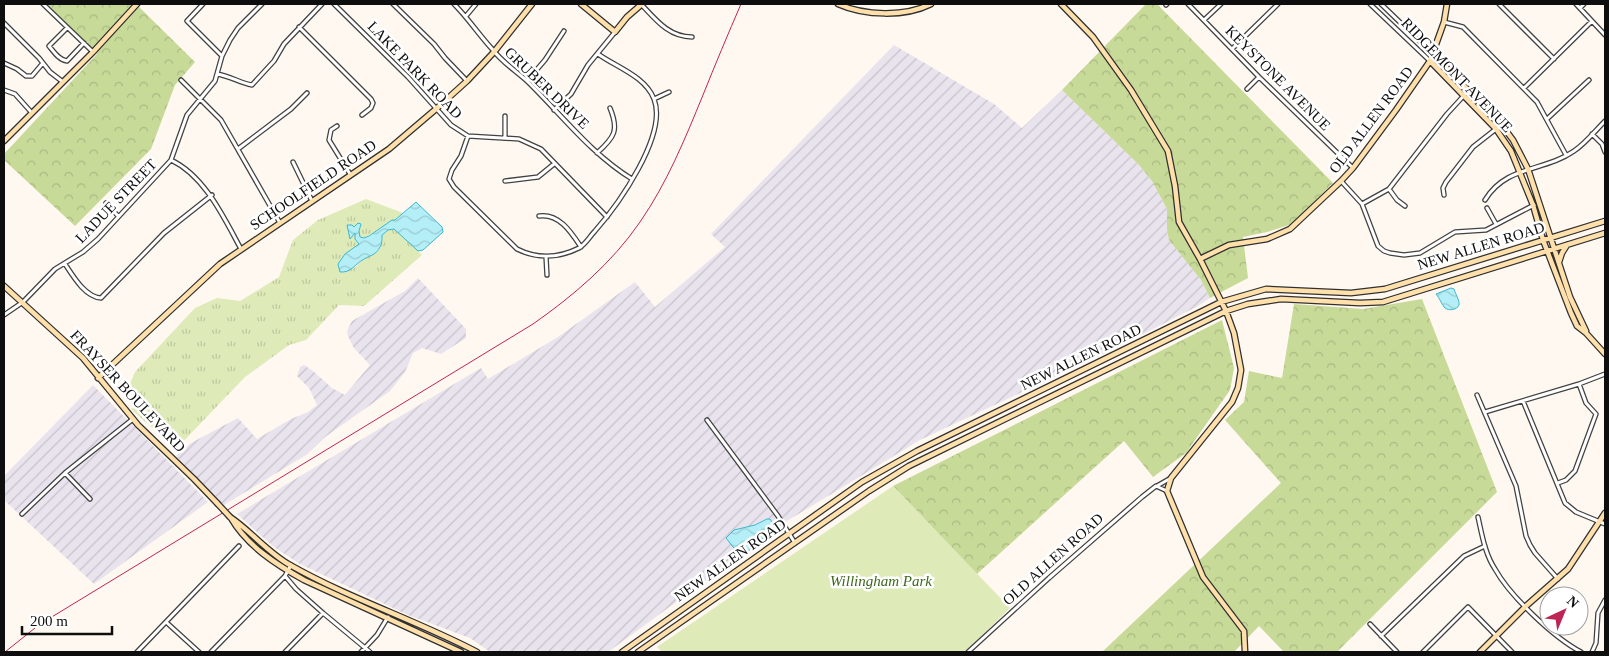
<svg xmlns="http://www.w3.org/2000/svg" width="1609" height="656" viewBox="0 0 1609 656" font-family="Georgia,serif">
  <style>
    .industrial { fill: url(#industrial-furrows) }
    .grass { fill: url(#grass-tufts) }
    .forest { fill: url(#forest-crowns) }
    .park { fill: #dfeab9 }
    .water { fill: url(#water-waves); stroke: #3bb8ce }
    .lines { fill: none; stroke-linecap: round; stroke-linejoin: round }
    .street-casing { stroke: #414141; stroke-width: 5.5 }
    .secondary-casing { stroke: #303030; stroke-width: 7 }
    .street { stroke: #fff; stroke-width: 3 }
    .secondary { stroke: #ffe0ab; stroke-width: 4.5 }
    .rail { stroke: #bf2554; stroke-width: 1 }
    .secondary-bridge-casing { stroke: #303030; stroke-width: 7; stroke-linecap: butt }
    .secondary-bridge { stroke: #ffe0ab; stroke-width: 4.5 }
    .labels { text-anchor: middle; stroke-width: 5; stroke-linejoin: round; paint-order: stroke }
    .street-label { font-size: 15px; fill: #0e0e0e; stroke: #fff }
    .park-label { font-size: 15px; font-style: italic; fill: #3f671e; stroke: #fff }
  </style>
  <defs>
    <pattern id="industrial-furrows" width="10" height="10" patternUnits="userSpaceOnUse" patternTransform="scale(1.25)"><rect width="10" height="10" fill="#e9e3ed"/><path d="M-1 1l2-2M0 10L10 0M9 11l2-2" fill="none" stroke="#c7c2ca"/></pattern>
    <pattern id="grass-tufts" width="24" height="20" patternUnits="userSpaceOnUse" patternTransform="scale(1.25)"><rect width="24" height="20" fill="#dfeab9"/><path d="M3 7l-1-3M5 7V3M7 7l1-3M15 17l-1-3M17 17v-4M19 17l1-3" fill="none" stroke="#bec89e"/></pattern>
    <pattern id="forest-crowns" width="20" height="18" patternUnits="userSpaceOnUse" patternTransform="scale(1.25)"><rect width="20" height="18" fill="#c7da98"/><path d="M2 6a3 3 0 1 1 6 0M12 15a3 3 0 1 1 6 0" fill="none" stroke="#aaba82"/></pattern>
    <pattern id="water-waves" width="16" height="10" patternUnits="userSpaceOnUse" patternTransform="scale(1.25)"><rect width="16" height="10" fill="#b4eef6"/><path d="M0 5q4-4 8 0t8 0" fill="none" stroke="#9acbd2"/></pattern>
  </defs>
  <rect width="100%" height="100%" fill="#fff8f0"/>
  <path class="industrial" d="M894,45L994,104L1022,128L1062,90L1139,165L1152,181L1167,209V230L1169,240L1201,280L1210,298L1198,306L1116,348L920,440L787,521L608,652H490L470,638L408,615L300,564L274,547L237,514L481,368L488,379L558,337L635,282L655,307L725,247L711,234Z
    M418,278L466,329V338L441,354L422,348L413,353L405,372L390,391L325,437L306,455L224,505L176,456L191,443L238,418L257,439L291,419L308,412L317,405L309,388L297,376L300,367L304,365L313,371L332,388L345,395L370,365L354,348L348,336L347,331L352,321L405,291Z
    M93,385L208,502L94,584L4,500V476Z"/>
  <path class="grass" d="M366,199L403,213L395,220L364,238L360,237L359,231L361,224L350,239L355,233L359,244L345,254L354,268C357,266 360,262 363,260C376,251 382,255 382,235L388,230L394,228L422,255L364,306L339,305L306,340L289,345L245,377L176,449L131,409L142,402L129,386L135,372L195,308L217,298L240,301L279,277L293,240L318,220Z"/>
  <path class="forest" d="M47,4H136L195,62L175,85L151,149L75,226L4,160V154L97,54Z
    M1146,4H1157L1333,183L1292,224L1267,232L1243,237L1248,278L1210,298L1201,280L1169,240L1167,230V209L1152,181L1139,165L1062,90Z
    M1422,299L1497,492L1337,652H1284L1259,626L1234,652H1102L1281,483L1225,420L1244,402L1249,371L1282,378L1294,304L1363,309Z
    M1222,320L1234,368L1230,390L1186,453L1153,477L1124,441L977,574L893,486Z"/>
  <path class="park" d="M893,486L1010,608L965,652H662L657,647Z"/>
  <path class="water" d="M416,202L442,227L443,232L423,250L418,251L394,229L388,230L382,235C382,240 382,244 380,247C376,255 371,255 364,259C355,264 351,273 340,272L338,264L345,254L359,244L355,239V233L350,239L347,225H352L354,227L358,223L361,224L359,231L360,237L364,238L369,236L392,220H395Z
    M1451,288L1454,289C1455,293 1460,301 1459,305C1457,310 1449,311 1445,308C1441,304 1440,298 1436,294Z
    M767,519H770L776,528L774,533L757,541L750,550L737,552L726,538L734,530L755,525Z"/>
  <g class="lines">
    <defs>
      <path id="street" d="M43,4L93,52
        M203,4L187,21L222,56
        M334,4L408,77L451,125L468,136L519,139L541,149L607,217
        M393,4L434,44L445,58L467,81
        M454,4C468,18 479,35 493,50C502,62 516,71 527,81C561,114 591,154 632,179
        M641,4C656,20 669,37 692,37
        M1188,4L1259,77L1353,168
        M1370,4L1430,61
        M1381,4L1432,53
        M1499,4L1554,59
        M1576,4L1605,35
        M1166,5L1167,4
        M1580,8L1584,4
        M466,16L476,4
        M1204,20L1221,4
        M1444,22L1463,27L1537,102L1566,155
        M4,23L39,58L50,72L63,82
        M299,27L371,99L373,103L371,108L362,115
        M67,28L49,46C54,52 59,60 67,61L84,43
        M1232,49L1278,4
        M4,63L17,69L26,76H32L43,63
        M217,74C230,76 240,83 252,85L274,61L284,44L322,4
        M181,80L221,120L280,223
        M527,81L545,60L564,31
        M1524,88L1592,21
        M1247,89L1259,77
        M4,90L15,94L32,113
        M654,99L669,92
        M554,110L571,94L588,65L615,32
        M1547,119L1589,80
        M337,126L331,130L329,140L350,174
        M1592,134L1602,144L1605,152
        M468,136L461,156L452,170L449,179L454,187L517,249C537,259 559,258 579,248C586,244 590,236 595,231C618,205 668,135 654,99C645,76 616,67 598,54
        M505,137V116
        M238,149L291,109L307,93
        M597,153C615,137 619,130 610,108
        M171,160C205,176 224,218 241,249
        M293,162L312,201
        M505,181L538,177L554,164
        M1341,181L1362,204L1378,246L1384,251L1390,253L1404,255L1420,253L1455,232L1486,230L1534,205
        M1389,189L1397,200L1405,206
        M1444,195L1443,188L1446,182L1473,147L1501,125
        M1485,200C1506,165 1544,172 1574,151C1586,143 1595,131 1605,121
        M106,203L118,216
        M1362,204L1389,189L1447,114L1469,90
        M1487,208L1496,224
        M539,216C559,213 571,232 581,247
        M546,257L547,275
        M65,264C73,276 85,297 101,298L164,233L212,195
        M4,315L23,302L55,269L83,252L98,239L171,160L187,115L215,81L222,56L230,40L238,28L262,4
        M1477,395L1516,486L1526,536L1530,545L1535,553L1558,579
        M1523,401L1565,503L1576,512L1605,524
        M1485,412L1579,384L1605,374
        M707,420L778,516L795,543
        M65,473L90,499
        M1558,483L1566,480L1575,471L1596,414L1586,403L1579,384
        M1157,486L1171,478
        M22,514L65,473L133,419
        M1478,517C1482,535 1485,554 1495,569C1510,596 1553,637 1581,652
        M285,576L296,589L323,613L370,652
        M166,622L199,652
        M1370,624L1397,652
        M1381,636L1464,556L1485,546
        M137,652L239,546
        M211,652L285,576L291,565
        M285,652L323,613
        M361,652L377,635L388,617
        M968,652L1049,578L1142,497L1156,486L1167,491
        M1423,652L1468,607L1512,652
        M1592,652L1596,643L1598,613L1605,600"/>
      <path id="secondary" d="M581,4L615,32L627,17L642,4
        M838,4C865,16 905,17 931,4
        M1061,4L1093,37L1131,90L1168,151L1175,186L1179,222L1200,259L1226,311L1234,333L1241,370L1238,388L1232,402L1171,478L1167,491L1203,577L1244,631L1245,652
        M1432,53L1501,124L1513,140L1528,169L1570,297L1586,331
        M1430,61L1496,129L1511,151L1533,205L1543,240L1571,313L1577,326L1586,333L1605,354
        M4,141L93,52L137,4
        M1200,259L1229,245L1267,239L1290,229L1341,181L1353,168L1396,110L1430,61L1444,22L1447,4
        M1559,262L1562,253L1567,245
        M4,286L83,358L138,425L194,479L217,503
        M98,378L220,264L389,149L436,109L467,81L494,52L532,4
        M230,517C251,531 267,552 290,565C350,599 416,620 477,652
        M231,518C247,546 277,565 304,580L461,652
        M622,652L862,482L917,451L1221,302L1266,289L1351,293L1385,289L1605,221
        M638,652L869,491L909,466L1226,311L1248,304L1281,299L1360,303L1383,302L1605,233
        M1480,652L1526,606L1568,569L1605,513"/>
    </defs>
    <use href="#street" class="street-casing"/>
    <use href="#secondary" class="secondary-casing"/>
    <use href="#street" class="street"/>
    <use href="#secondary" class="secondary"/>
    <path class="rail" d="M5,652L40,624L55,615L533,324C573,296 612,263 640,222C667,183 685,139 703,95C715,65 728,34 741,4"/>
    <defs>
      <path id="secondary-bridge" d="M217,503L230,517"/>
    </defs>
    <use href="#secondary-bridge" class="secondary-bridge-casing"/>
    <use href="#secondary-bridge" class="secondary-bridge"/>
  </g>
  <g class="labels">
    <g class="street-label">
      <text transform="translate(415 70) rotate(46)" y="5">LAKE PARK ROAD</text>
      <text transform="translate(1457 75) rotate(46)" y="5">RIDGEMONT AVENUE</text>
      <text transform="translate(1278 78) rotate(45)" y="5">KEYSTONE AVENUE</text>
      <text transform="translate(547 88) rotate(44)" y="5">GRUBER DRIVE</text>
      <text transform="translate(1371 120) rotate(-53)" y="5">OLD ALLEN ROAD</text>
      <text transform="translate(313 185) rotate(-34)" y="5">SCHOOLFIELD ROAD</text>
      <text transform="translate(116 201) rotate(-46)" y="5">LADUE STREET</text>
      <text transform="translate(1481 246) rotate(-17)" y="5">NEW ALLEN ROAD</text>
      <text transform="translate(1081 357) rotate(-26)" y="5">NEW ALLEN ROAD</text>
      <text transform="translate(128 391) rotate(47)" y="5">FRAYSER BOULEVARD</text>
      <text transform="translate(1053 559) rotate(-42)" y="5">OLD ALLEN ROAD</text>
      <text transform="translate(730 560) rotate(-35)" y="5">NEW ALLEN ROAD</text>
    </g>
    <g class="park-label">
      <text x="881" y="586">Willingham Park</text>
    </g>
  </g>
  <rect width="1609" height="656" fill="none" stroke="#0e0e0e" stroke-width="10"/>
  <g transform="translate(1564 611) rotate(44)"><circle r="24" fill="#ffffff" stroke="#9f9f9f"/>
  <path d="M0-4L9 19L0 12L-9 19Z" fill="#bf2554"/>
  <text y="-8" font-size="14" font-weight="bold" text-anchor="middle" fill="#0e0e0e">N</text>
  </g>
  <path d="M22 626v8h90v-8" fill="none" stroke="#0e0e0e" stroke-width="2.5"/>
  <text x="30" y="626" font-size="15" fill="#0e0e0e" stroke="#ffffff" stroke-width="4" paint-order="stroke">200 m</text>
</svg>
